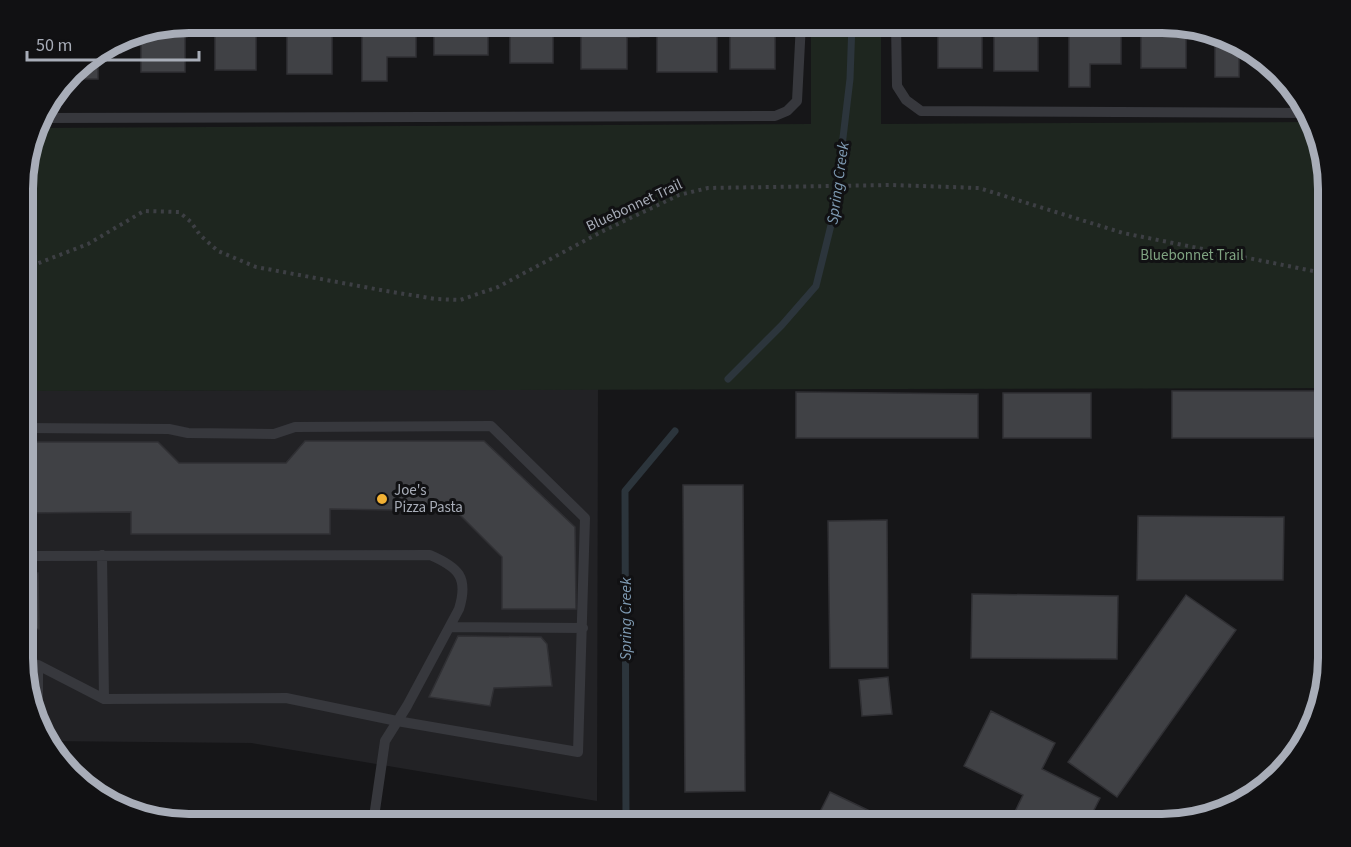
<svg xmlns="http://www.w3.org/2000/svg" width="1351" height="847" viewBox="0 0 1351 847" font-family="'Source Sans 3',sans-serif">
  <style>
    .built { fill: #222225 }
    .green { fill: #1e261f }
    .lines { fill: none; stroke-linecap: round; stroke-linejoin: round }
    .stream { stroke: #2c353c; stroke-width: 7 }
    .building { fill: #404145; stroke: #303034; stroke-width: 1.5 }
    .path { stroke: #3d3f44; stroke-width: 4; stroke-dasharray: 3 4.5; stroke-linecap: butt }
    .service { stroke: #37383d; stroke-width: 10 }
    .poi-dot { fill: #f2b134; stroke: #111113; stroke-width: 2 }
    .labels { text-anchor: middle; stroke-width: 6; stroke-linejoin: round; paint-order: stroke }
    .street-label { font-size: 15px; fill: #a8adb8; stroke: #111113 }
    .park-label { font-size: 15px; fill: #7fa381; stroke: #111113 }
    .poi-label { font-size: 15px; fill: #a8adb8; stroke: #111113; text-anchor: start }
    .water-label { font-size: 16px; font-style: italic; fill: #7f9bb3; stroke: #111113 }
    .rim { fill: none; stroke: #a8adb8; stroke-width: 8 }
  </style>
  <rect width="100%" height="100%" fill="#161618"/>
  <path class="built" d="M598,389L597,801L251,743L45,741L24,679V391Z"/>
  <path class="green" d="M811,23H881V124L1311,122L1328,178V388L24,391V168L36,128L811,124Z"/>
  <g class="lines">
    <path class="stream" d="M728,379L782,325L816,286L834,213L850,79L852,23
      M626,824L625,491L675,431"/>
  </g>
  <path class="building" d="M185,23V72H141V32Z
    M215,23H256V70H215Z
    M287,23H332V74H287Z
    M362,23H416V57H387V81H362Z
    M434,23H488V55H434Z
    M510,23H553V63H510Z
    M581,23H639V37H627V69H581Z
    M657,23H717V72H657Z
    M730,23H775V69H730Z
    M938,23H982V68H938Z
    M994,23H1038V71H994Z
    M1069,23H1121V64H1090V87H1069Z
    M1141,23H1162L1186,30V68H1141Z
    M121,38V53H98V79H69L79,64Z
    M1215,38L1256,52H1239V77H1215Z
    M1172,391H1328V438H1172Z
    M796,392L978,394V438H796Z
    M1003,393H1091V438H1003Z
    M305,441H484L575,527L576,609H502V557L456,511L330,509V534H131V512L24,513V442H158L179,463H286Z
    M683,485H743L745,791L685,792Z
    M1138,516L1284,517L1283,580H1137Z
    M887,520L888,668H830L828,521Z
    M38,573L39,629L24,630V574Z
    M972,594L1118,596L1117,659L971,658Z
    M1186,595L1236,630L1117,797L1068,762Z
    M458,636L541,637L547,644L552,686L494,688L490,706L429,697Z
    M888,677L892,714L862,716L859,680Z
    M991,711L1055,743L1042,769L1100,798L1087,824H1015L1010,822L1023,795L964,766Z
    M830,792L897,824H814Z"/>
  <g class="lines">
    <path class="path" d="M24,266H31L88,244L144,211L179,212L191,222L200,235L218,251L256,267L386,291L436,299L460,300L498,287L601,232L679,195L708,188L891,185L979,188L1123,233L1328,274"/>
    <path class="service" d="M896,23L897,86L906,100L921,111L1308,113
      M39,118L775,116L787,111L797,101L801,23
      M24,428L169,429L188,433L274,434L295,427L491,426L585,518L578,752L397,721L286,698L104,699L38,665V720
      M102,555L104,699
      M24,556L430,555C458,567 469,577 459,609L407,706L385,741L373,824
      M451,627L583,628
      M24,666L38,665"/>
  </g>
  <circle class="poi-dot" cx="382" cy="499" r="6"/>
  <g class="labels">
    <g class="street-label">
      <text transform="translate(634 205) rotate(-25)" y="5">Bluebonnet Trail</text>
    </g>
    <g class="park-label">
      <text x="1192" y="260">Bluebonnet Trail</text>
    </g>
    <g class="poi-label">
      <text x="394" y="495">Joe's<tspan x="394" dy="17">Pizza Pasta</tspan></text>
    </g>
    <g class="water-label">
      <text transform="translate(837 183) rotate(-82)" y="6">Spring Creek</text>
      <text transform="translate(625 619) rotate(-90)" y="6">Spring Creek</text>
    </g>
  </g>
  <path d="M0 0H1351V847H0ZM189 33H1162A156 156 0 0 1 1318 189V658A156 156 0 0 1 1162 814H189A156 156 0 0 1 33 658V189A156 156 0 0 1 189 33Z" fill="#111113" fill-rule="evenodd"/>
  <path class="rim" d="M189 33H1162A156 156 0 0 1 1318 189V658A156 156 0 0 1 1162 814H189A156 156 0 0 1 33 658V189A156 156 0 0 1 189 33Z"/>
  <path d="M27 51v9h172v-9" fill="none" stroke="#a8adb8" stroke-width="3"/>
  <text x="36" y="51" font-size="18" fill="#a8adb8" stroke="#111113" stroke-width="4.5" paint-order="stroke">50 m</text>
</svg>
